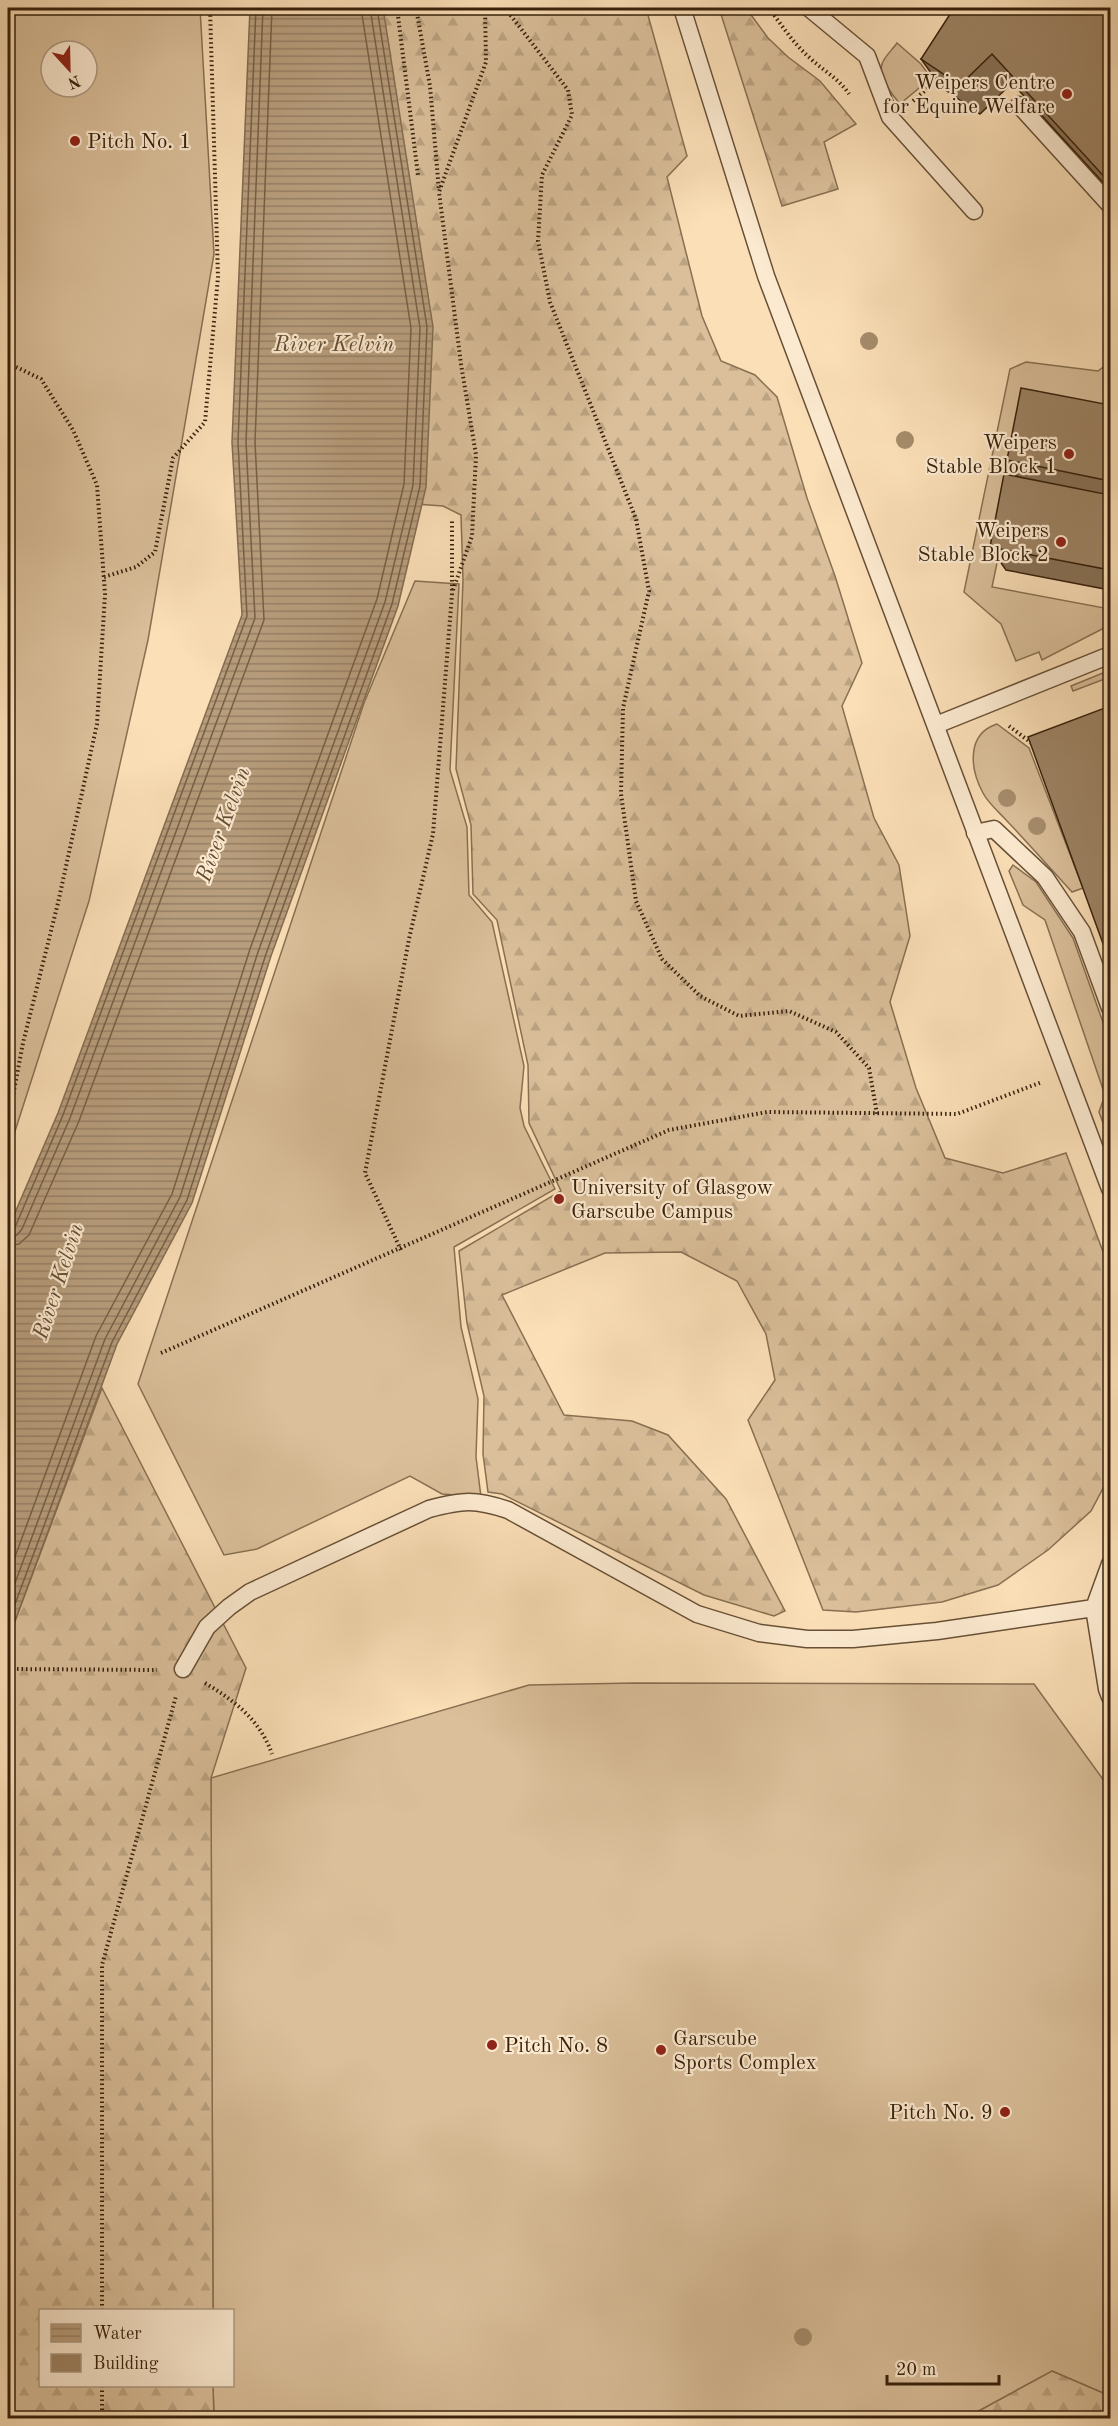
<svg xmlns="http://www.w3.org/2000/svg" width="1118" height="2426" viewBox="0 0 1118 2426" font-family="'Old Standard TT',serif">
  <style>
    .grass { fill: #dabf9a; stroke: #887052; stroke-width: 1.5; fill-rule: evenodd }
    .forest { fill: url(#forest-firs); stroke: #887052; stroke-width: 1.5 }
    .water { fill: url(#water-rules); stroke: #846c4f; stroke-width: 1.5 }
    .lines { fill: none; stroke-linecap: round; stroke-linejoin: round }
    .shore { stroke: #785f44; stroke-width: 1.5 }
    .lane-casing { stroke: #685036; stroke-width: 19 }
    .path { stroke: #37200b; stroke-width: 4; stroke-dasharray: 1.5 3; stroke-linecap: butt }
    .lane { stroke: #fcead0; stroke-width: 16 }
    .tree { fill: #a68c6c }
    .wall { fill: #877156; stroke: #37200b; stroke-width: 1.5 }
    .building { fill: #9d8364; stroke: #37200b; stroke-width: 1.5 }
    .poi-dot { fill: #8f2418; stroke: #fcead0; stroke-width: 2 }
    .labels { text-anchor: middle; stroke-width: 4.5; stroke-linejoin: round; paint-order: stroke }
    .poi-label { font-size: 21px; fill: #37200b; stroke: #fcead0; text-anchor: end }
    .water-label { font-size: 22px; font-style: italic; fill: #644c33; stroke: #fcead0 }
  </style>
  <defs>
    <pattern id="forest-firs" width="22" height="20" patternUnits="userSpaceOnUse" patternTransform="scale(1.5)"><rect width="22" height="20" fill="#dabf9a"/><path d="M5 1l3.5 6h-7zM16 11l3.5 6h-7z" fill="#bca483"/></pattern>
    <pattern id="water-rules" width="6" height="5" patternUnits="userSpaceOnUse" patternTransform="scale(1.5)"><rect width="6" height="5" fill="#b89e7d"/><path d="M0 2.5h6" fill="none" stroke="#968065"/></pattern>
  </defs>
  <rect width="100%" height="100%" fill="#fbdfb7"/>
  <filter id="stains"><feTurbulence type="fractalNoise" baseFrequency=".00333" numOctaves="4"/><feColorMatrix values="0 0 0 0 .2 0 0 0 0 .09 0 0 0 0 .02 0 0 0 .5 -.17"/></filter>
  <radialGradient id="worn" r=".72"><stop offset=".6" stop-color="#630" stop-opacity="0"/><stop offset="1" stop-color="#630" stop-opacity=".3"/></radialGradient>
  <path class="grass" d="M8,8H200L214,254L148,640L89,901L8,1153ZM51,51H87V87H51Z
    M897,43L921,64L931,78L900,104C892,94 878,78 882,64C884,57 893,49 897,43Z
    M1026,362L1098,371L1110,362V409L1031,400L992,587L1110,609V625L1042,660L1039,652L1016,661L1001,624L964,592L1010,369Z
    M415,581L459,584L450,770L467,827L469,895L492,922L524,1066L520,1108L524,1126L555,1189L454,1247L461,1327L478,1399L476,1457L481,1497L442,1494L410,1476L257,1549L224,1555L138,1384L364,703Z
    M1110,670V677L1073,691L1071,686Z
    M997,724L1029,748L1083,888L1072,892C1050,868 1029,844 1007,821C999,812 988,803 983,793C970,769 966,734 997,724Z
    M1013,865L1036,882L1073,938L1110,1042V1142L1099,1112L1105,1095L1045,920L1023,905L1009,871Z
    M634,1683L1034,1684L1110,1789V2396L1052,2371L966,2418H214L213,2386H232V2310H213L211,1778L529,1685Z"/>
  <path class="forest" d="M367,8H646L687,156L667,177L702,316L721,361L755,375L777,397L807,498L835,576L862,663L842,706L874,818L899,865L910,936L890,1002L916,1088L945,1158L1003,1173L1066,1153L1105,1257L1110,1285V1475L1091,1511L1048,1550L998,1585L942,1602L856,1612L823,1610L748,1420L775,1380L766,1334L737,1281L681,1252L605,1253L502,1295L564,1415L632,1421L668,1435L726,1499L785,1611L774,1616L704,1595L502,1494L488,1492L483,1454L484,1396L467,1323L459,1251L561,1191L529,1123L528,1065L497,920L473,894L471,825L456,769L463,580L461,515L443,506L415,504Z
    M719,8H746L768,38L788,57L820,81L856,124L824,142L838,189L782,206Z
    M102,1388L246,1668L211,1778L213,2310H40V2386H213L214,2418H8V1640Z
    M1052,2371L1110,2396V2418H966Z"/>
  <path class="water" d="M250,8H383L433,327L426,487L398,606L271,956L192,1203L117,1344L8,1640V1229L58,1113L242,615L232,442Z"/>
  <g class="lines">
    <path class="shore" d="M8,1229L16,1225L63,1115L247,616L238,442L256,8
      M8,1237L17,1235L22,1229L70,1118L255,618L246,442L263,8
      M8,1246L19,1244L29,1235L79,1121L264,620L255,442L272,8
      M8,1576L96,1336L172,1194L250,949L377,599L404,484L411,328L361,8
      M8,1602L105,1339L180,1197L258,952L385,602L413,485L420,328L370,8
      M8,1623L112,1342L187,1200L266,954L392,604L420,486L427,327L377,8"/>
    <defs>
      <path id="lane" d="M682,8L766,276L1110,1189
        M809,8L867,56L890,117L974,211
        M1019,105L1110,205
        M936,725L1110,655
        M975,833L994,829L1045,877L1082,932L1110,1008
        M1110,1564L1094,1608L1107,1689L1110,1697
        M183,1669L207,1627L229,1607L250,1592L429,1509C463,1500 475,1499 508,1510L697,1614L759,1633L807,1639H853L937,1631L1094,1608L1110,1610"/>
    </defs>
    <use href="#lane" class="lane-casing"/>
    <path class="path" d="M397,8L418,175
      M416,8L430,86L439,191
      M505,8L568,90L572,115L542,175L538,241L550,302L636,519L649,591L623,708L621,794L636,901L662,959L700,996L739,1016L789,1011L836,1032L869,1068L877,1114
      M769,8C782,26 794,44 811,59C824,71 839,79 849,94
      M913,101L936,81
      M8,363L41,379L73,430L97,485L105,594L97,724L58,903L23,1043L8,1122
      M104,577L136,567L155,552L173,458L205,422L218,277L210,8
      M453,590L472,536L476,455L461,364L439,192L486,62L485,8
      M1009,726L1034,745
      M401,1250L365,1173L409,939L433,834L452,594V521
      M161,1353L669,1130L767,1112L957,1114L1042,1082
      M8,1669L157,1670
      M205,1683C235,1701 260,1720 272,1754
      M102,2310V1965L176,1696
      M102,2386V2418"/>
    <use href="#lane" class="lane"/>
  </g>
  <g class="tree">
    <circle cx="869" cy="341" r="9"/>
    <circle cx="905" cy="440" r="9"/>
    <circle cx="1007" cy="798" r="9"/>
    <circle cx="1037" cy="826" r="9"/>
    <circle cx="803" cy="2337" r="9"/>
  </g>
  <path class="wall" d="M1110,8V190L1012,83L980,114L941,87L921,59Z
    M1110,405V590L1006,570L990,547L1018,477L1007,460Z"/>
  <path class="building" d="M954,8H1110V183L992,54L960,85L921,59Z
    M1021,388L1110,405V481L1007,460Z
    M1004,474L1110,495V570L990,547Z
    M1110,706V963L1028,737Z"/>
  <g class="poi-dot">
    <circle cx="1067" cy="94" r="6"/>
    <circle cx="75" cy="141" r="6"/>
    <circle cx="1069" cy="454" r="6"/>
    <circle cx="1061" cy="542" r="6"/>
    <circle cx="559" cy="1199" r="6"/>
    <circle cx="492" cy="2045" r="6"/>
    <circle cx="661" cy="2050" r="6"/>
    <circle cx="1005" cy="2112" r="6"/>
  </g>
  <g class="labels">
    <g class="poi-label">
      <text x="1055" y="89">Weipers Centre<tspan x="1055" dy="24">for Equine Welfare</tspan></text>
      <text x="87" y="148" text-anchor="start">Pitch No. 1</text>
      <text x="1057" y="449">Weipers<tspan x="1057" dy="24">Stable Block 1</tspan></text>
      <text x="1049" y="537">Weipers<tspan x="1049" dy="24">Stable Block 2</tspan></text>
      <text x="571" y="1194" text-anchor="start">University of Glasgow<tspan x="571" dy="24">Garscube Campus</tspan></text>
      <text x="673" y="2045" text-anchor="start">Garscube<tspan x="673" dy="24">Sports Complex</tspan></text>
      <text x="504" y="2052" text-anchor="start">Pitch No. 8</text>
      <text x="993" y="2119">Pitch No. 9</text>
    </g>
    <g class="water-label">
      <text x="334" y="351">River Kelvin</text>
      <text transform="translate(222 824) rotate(-70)" y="8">River Kelvin</text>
      <text transform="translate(57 1281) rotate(-72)" y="8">River Kelvin</text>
    </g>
  </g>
  <rect width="1118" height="2426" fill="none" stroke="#fbdfb7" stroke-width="30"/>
  <rect x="9" y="9" width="1100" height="2408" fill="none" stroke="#37200b" stroke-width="3"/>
  <rect x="15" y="15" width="1088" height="2396" fill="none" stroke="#37200b" stroke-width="1.5"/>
  <rect x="39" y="2309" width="195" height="78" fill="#fcead0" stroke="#ad9981" stroke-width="1.5"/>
  <rect x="51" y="2324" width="30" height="18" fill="url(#water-rules)" stroke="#ad9981" stroke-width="1.5"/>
  <text x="93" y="2339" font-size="18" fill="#37200b">Water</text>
  <rect x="51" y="2354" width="30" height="18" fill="#9d8364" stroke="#ad9981" stroke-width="1.5"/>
  <text x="93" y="2369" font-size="18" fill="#37200b">Building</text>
  <g transform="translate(69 69) rotate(158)"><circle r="28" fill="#fcead0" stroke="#ad9981" stroke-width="1.5"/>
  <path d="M0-4.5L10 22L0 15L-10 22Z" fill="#8f2418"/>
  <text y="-9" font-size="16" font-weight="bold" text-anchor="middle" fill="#37200b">N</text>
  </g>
  <path d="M887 2375v9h112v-9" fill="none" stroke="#37200b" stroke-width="3"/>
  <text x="896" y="2375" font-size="18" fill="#37200b" stroke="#fcead0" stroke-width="4.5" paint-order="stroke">20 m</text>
  <rect width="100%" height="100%" filter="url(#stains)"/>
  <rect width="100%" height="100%" fill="url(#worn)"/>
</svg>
